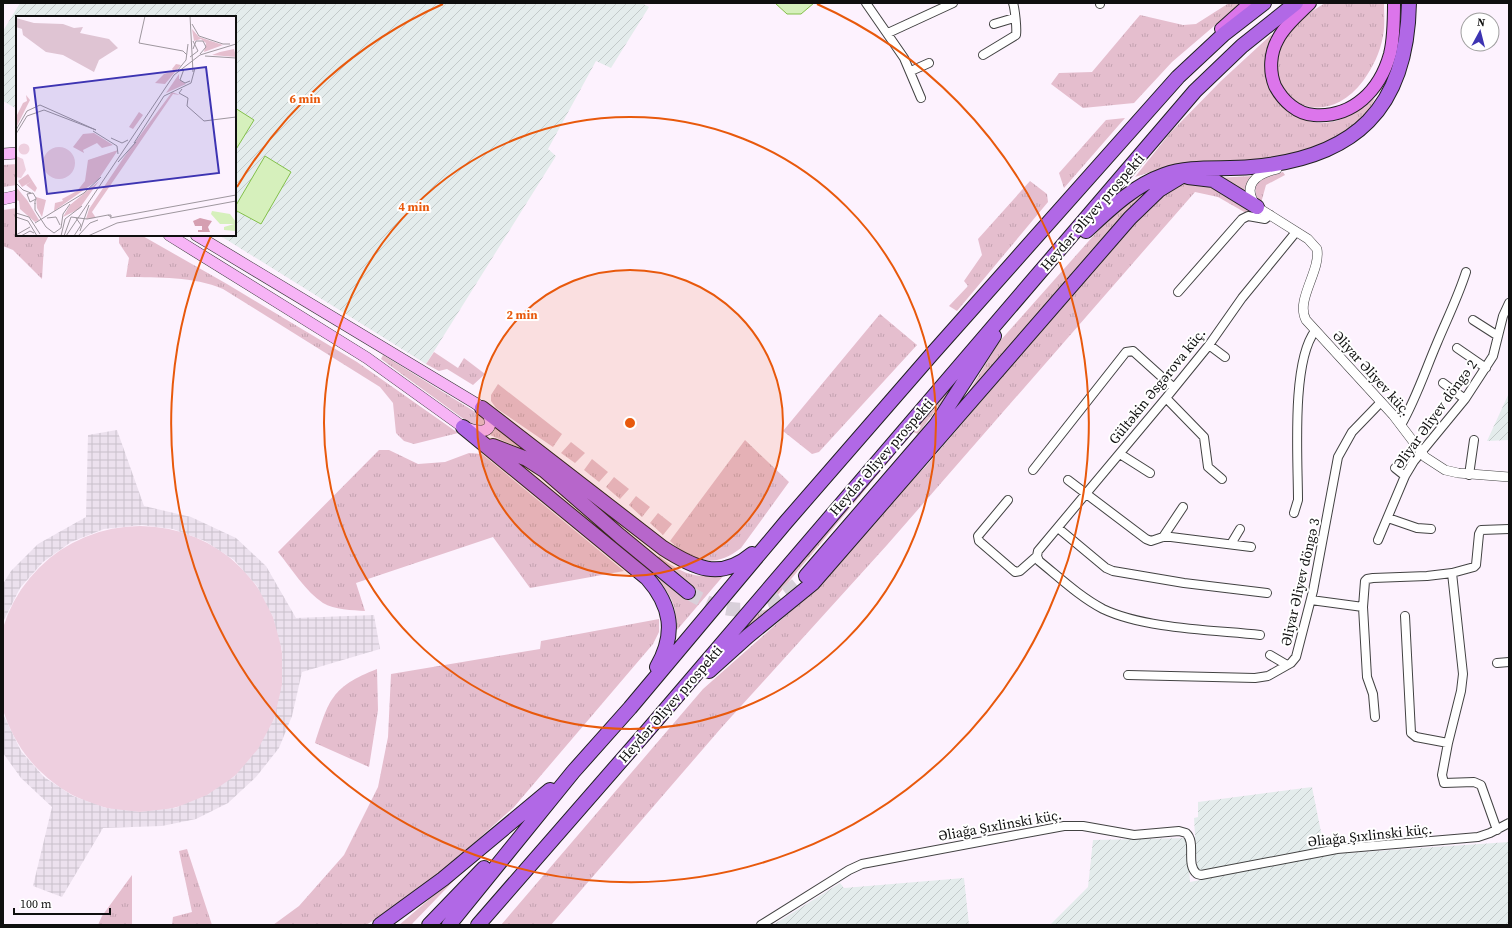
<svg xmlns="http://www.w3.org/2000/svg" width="1512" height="928" viewBox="0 0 1512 928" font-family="'Source Serif 4',serif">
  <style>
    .industrial { fill: url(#industrial-furrows) }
    .grass { fill: url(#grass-tufts) }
    .pitch { fill: #eecfdf }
    .plaza { fill: url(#plaza-grid) }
    .water { fill: #d6f0bc; stroke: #83c04a }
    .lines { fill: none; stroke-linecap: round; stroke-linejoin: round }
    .motorway-tunnel { stroke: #d9d0da; stroke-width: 14; stroke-dasharray: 14 7; stroke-linecap: butt }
    .minor-casing { stroke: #424242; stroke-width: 10 }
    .tertiary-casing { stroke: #424242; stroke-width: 10 }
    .secondary-casing { stroke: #313131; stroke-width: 12 }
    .primary-casing { stroke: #202020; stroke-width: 14 }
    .motorway-casing { stroke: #202020; stroke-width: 16 }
    .minor { stroke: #fff; stroke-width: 8 }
    .tertiary { stroke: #fff; stroke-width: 9 }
    .secondary { stroke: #f7b4f6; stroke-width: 11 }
    .primary { stroke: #dc75eb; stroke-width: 12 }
    .motorway { stroke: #b168e6; stroke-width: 14 }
    .ring { fill: none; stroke: #e8590c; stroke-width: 2 }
    .labels { text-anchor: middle; stroke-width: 4; stroke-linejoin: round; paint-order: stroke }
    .street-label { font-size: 14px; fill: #0f0f0f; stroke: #fff }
    .inset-road { fill: none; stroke: #9e979e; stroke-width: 1 }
    .view { fill: #3d34b2; fill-opacity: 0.15; stroke: #3d34b2; stroke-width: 2 }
    .inset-edge { fill: none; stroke: #0f0f0f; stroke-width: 2 }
    .centre { fill: #e8590c; stroke: #fff; stroke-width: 2 }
    .ring-label { font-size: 12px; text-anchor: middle; font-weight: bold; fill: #e8590c; stroke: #fff; stroke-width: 4; stroke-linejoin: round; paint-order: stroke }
  </style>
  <defs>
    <pattern id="industrial-furrows" width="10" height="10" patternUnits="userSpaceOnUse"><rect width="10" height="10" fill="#e4ecec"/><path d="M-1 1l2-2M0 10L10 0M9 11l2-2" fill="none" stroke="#c2c9c9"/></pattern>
    <pattern id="grass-tufts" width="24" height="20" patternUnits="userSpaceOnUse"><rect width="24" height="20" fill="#e5bece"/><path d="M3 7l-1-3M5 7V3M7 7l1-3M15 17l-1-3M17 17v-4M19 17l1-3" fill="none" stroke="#c3a2b0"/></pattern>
    <pattern id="plaza-grid" width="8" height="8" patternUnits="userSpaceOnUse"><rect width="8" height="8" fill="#ece1ee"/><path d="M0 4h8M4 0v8" fill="none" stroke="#c9c0cb"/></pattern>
  </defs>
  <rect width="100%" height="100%" fill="#fdf2fe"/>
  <path class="industrial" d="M20,3H642L649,7L611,68L596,61L548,149L556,156L426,364L219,235H235V17H17V109L3,101V31Z
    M1509,393V440L1487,441Z
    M1312,787L1324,847L1200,871L1197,869L1194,818L1198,817V802Z
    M1187,838L1190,882L1332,854L1509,842V925H1050L1088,887L1093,840Z
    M964,878L969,925H773L840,883L844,888Z"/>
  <path class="grass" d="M1229,3H1241L1172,62L1134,103L1083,108L1051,84L1059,73L1092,72L1140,15L1183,25L1196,24Z
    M1325,3H1384C1384,14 1385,26 1383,36C1380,53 1373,67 1363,81C1310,152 1220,64 1325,3Z
    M1272,34C1270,46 1266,58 1266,70C1267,104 1304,130 1336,121C1352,116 1363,108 1375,98L1368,113L1354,124L1337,137L1308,150L1277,159L1193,162L1163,168L1135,177L1170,133L1221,81Z
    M1125,118L1064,188L1059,173L1106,120Z
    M17,164V185L3,187V165Z
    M1283,172L1285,175L1266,185L1261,203L1256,196L1255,184L1259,179Z
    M1252,176L1248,182L1246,192L1216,178Z
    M1030,181L1047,194L1048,202L957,311L949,306L968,286L964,281L982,255L978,239Z
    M1189,183C1215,185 1235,198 1257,211L1246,213L1218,197L1195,192L887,545L722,727L551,925H501L703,689L818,587L883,511L926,466L1149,205L1174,187Z
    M1150,191L965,398L999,342L1111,216L1134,199Z
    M17,208V235H49L44,245L42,279L13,250L3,246V210Z
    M119,235H141L227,284L357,362L458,433L414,444L404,441L396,433L393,403L380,387L223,289C193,276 159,278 126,277L129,258L119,243Z
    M880,314L917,345L819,452L812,454L783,431Z
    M434,352L458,368L464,358L485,374L473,385L447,369L439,371L426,364Z
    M383,355L485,418L486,425L476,428L381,359Z
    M967,360L947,395L918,434L913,432L777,596L763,602Z
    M498,384L562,434L553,447L496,408L491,401V395Z
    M497,424L541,457L490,435L494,431Z
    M745,440L789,482L741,548C714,569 693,562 670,541Z
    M571,442L585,453L575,463L561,453Z
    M379,450H389L418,464L445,462L469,453L482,454L624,571L530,588L493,537L356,583L365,611C353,610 334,610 323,603C306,592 291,568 278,552Z
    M592,459L608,472L599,482L584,470Z
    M614,477L629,489L620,499L606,487Z
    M636,496L650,507L642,517L629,505Z
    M658,513L672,524L663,535L650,523Z
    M659,556C684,575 693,578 724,575L677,630C676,600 669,590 647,571L650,567L690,599L694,589L656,561Z
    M776,607L725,647L754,613Z
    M659,619V632L653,644L514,807L454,861L395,907L366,925H273L299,906L344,855L378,787L388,737L391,674L540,649L541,641Z
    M377,669L378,710L369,767L315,743C329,700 331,687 377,669Z
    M187,849L212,925H172L173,917L192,912L179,851Z
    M466,868L411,925H399Z
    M132,875V925H98L102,916Z"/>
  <path class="pitch" d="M-3 669a143 143 0 1 1 286 0a143 143 0 1 1-286 0Z"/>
  <path class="plaza" d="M117,430L144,506L191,517L236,538L266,566L296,618L374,615L380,649L302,672L292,716L279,748L256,777L228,803L196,819L162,826L103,828L62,897L33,886L52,807L21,778L3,753V714L21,751L44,777L73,796L106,808L140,812L175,808L207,795L235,776L258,749L274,719L282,685V650L273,617L257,586L234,560L205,541L173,529L142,525L104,529L71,542L43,562L20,588L3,622V584L11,571L38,544L86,517L88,435Z"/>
  <path class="water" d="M775,3H814L801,14H787Z
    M235,108L254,120L235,151Z
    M265,156L291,172L261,224L235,210V207Z"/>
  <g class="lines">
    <path class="motorway-tunnel" d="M688,592C735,622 768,612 806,576"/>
    <defs>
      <path id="minor" d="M866,3L904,58L921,98
        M1100,3V4
        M994,24L1014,18
        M888,33L953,3
        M983,55L1016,35C1017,29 1015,9 1013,3
        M911,71L929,63
        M1178,292L1242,219L1248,216L1265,219L1270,215
        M1473,320L1498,336
        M1209,345L1225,357
        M1457,348L1486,368
        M1443,383L1465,399
        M1166,398L1204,437L1208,467L1222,479
        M1401,425C1416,399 1425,371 1437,343C1447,319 1458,297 1466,272
        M1120,454L1150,473
        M1395,468L1405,476
        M1033,470L1126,352L1133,351L1174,388
        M1469,475L1474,440
        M1068,480L1146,539L1151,541L1163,537H1171L1251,547
        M1008,500L978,536L979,541L1015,572L1020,571L1037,556
        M1294,513L1298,500C1298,460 1291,362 1315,331
        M1388,518L1417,528L1431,529
        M1058,528L1106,568L1113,571L1184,583L1267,593
        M1163,537L1183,507
        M1378,540L1405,476L1414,461L1465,399L1493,356L1503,316L1509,303
        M1231,544L1240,529
        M1037,556L1038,551L1166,398L1209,345L1242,298L1296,232
        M1037,556L1039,561C1060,578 1080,597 1103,609C1145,629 1214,630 1260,635
        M1311,600L1363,607
        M1405,616L1411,733L1416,737L1448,743
        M1270,655L1287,665
        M1497,663L1509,662
        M1128,675L1255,678L1268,676L1291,663L1296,657L1313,591L1338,457L1352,432L1381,402
        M1375,717L1373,694L1367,677L1363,607L1365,581L1367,579L1373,578L1427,576L1452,573
        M1497,830L1481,785L1474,782L1444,783L1442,775L1448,743L1461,691L1463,674L1452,573L1474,567L1476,565L1479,534L1481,530L1509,529
        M761,925L849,870L862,864L1064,826H1083L1134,835L1179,831L1186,833C1197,843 1185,864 1197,874L1201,875L1337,849L1478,837L1490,833L1509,823"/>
      <path id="tertiary" d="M1277,169C1255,174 1241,186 1257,207L1308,239L1317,249C1321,271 1295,300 1306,320L1393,415L1425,457L1445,470L1458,473L1509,477"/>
      <path id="secondary" d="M3,154L17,153
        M3,199L17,196
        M169,235L367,358L463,427C474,431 495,437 489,416L482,408L475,403L196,235"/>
      <path id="primary" d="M1310,3C1299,14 1285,25 1278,39C1270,53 1269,71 1275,86C1283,101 1297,114 1314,115C1353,118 1380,90 1390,54C1394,38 1394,20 1394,3
        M1221,29L1250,3"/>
      <path id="motorway" d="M1188,177L1213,180L1257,207
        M1086,231C1110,209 1133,186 1164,175C1191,165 1223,170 1251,167C1355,158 1407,109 1409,3
        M482,408L663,548C694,568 720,581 752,554
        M463,427L647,578C672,606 676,634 657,667
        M493,446L527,459L544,470L620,536L688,592
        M806,576L936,425L994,336
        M709,671L748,636L813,583L1130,218L1159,190L1182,176
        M380,925L443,879L550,790
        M429,925L484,868
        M449,925L573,772L630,708L786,522L932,354L1178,77L1224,34L1264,3
        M478,925L648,730L1195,91L1242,46L1296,3"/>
    </defs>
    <use href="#minor" class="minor-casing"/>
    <use href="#tertiary" class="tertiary-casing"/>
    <use href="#secondary" class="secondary-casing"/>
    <use href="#primary" class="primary-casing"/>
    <use href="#motorway" class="motorway-casing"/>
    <use href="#minor" class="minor"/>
    <use href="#tertiary" class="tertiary"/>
    <use href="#secondary" class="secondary"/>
    <use href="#primary" class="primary"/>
    <use href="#motorway" class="motorway"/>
  </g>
  <circle cx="630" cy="423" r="153" fill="#e8590c" fill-opacity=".12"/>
  <g class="ring">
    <circle cx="630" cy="423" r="153"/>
    <circle cx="630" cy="423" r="306"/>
    <path d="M237 187A459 459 0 0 1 443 4M817 4A459 459 0 1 1 211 236"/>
  </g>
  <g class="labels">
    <g class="street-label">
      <text transform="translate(1092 212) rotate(-49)" y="5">Heydər Əliyev prospekti</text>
      <text transform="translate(1372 373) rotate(48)" y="5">Əliyar Əliyev küç.</text>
      <text transform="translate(1157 386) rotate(-51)" y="5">Gültəkin Əsgərova küç.</text>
      <text transform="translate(1435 414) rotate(-54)" y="5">Əliyar Əliyev döngə 2</text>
      <text transform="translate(881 457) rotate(-49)" y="5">Heydər Əliyev prospekti</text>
      <text transform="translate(1300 582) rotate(-77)" y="5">Əliyar Əliyev döngə 3</text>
      <text transform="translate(670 704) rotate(-49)" y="5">Heydər Əliyev prospekti</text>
      <text transform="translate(1000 825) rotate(-10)" y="5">Əliağa Şıxlinski küç.</text>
      <text transform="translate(1370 835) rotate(-6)" y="5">Əliağa Şıxlinski küç.</text>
    </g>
  </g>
  <g transform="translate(16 16)">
    <rect width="220" height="220" fill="#fdf2fe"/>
    <path d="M176,13L183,21L207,29L188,36L190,27L185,23L178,25ZM218,33L220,41L196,39L204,36ZM160,48L165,49L149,68L139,67L148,58L158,55L156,53ZM163,58V63L170,68L150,77ZM156,76L164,79L157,78L76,196L80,202L70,203L73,193L108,141ZM10,79L14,84L0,112V101L7,87L11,85ZM123,96L127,99L117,113L113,111ZM78,117L97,129L86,132L81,127L67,134L68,137L57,131L67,118ZM102,134L82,164L38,195L39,187L47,185L46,183L61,175L69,165L72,144ZM12,158L21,172L19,176L10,169L16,165L6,171L2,165ZM83,165L63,193L47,201L54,189ZM0,171L11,184L23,204L19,206L4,193L3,185L0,184ZM20,181L30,184L26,201L21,192Z" fill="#e5bece"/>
    <path d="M184,202L196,205L192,211L194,216H182V214H186V210H179L177,205Z" fill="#d59fb1"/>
    <path d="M0,2L18,7L47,8L58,12L67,11L64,17L93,23L102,32L83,44L78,56L47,39L30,36L7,19L6,13L0,11Z" fill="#dfc4d3"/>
    <path d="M2.5 133a5.5 5.5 0 1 1 11 0a5.5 5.5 0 1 1-11 0ZM27 147a16 16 0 1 1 32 0a16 16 0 1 1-32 0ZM0,140L7,143L10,154L5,162L0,161Z" fill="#eecfdf"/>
    <path d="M196,195L214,198L220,206V215L208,214V211L218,208H204L195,198Z" fill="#d6f0bc"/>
    <path class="inset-road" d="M129,0L123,27L167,35L171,39M174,0L177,56M176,8L183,20L207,28H214M177,33L180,25H187L190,31L184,38M189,40L220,42M174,41L182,35L177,25M168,53L164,64L169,67L174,65M162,54L170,44L172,28M166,73L163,77L172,82L171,90L188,105L220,101M0,114L11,95L24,89L80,114L28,94L11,100L0,118M77,115L101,130L102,138M95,122L106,127L112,124M118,127L148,80L175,67L179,52M102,146L120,126M0,167L7,174L15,177M19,187V194L30,211L38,217L45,212L47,198L54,188M19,188V185L20,183V182L17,177L11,178L14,186L20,183M0,197L13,201L24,218M0,201L12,205L21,220M31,202L40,201L44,209M94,202L220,179M19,207L68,177L85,161M64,215L73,189M0,219L14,211M5,220L14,215L18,217M45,220L49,203L66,190M48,220L55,201L71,203L92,199L95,201V199H92M50,220L158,59L184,39L220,28M58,220L65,209L60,202M62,220L74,207L82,204M72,220L101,207L220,185"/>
    <path class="view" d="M190,51L203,157L31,178L18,72Z"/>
    <rect width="220" height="220" class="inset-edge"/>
  </g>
  <circle cx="630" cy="423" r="6" class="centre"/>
  <g class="ring-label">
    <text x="305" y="103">6 min</text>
    <text x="414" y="211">4 min</text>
    <text x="522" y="319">2 min</text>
  </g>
  <rect width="1512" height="928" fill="none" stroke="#0f0f0f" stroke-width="8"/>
  <g transform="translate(1480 32) rotate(7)"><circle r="19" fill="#ffffff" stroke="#9f9f9f"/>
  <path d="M0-3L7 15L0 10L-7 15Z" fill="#3d34b2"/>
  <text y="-6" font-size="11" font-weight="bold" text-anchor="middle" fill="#0f0f0f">N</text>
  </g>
  <path d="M14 908v6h96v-6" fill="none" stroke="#0f0f0f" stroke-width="2"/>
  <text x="20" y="908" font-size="12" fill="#0f0f0f" stroke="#ffffff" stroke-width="3" paint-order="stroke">100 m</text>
</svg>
